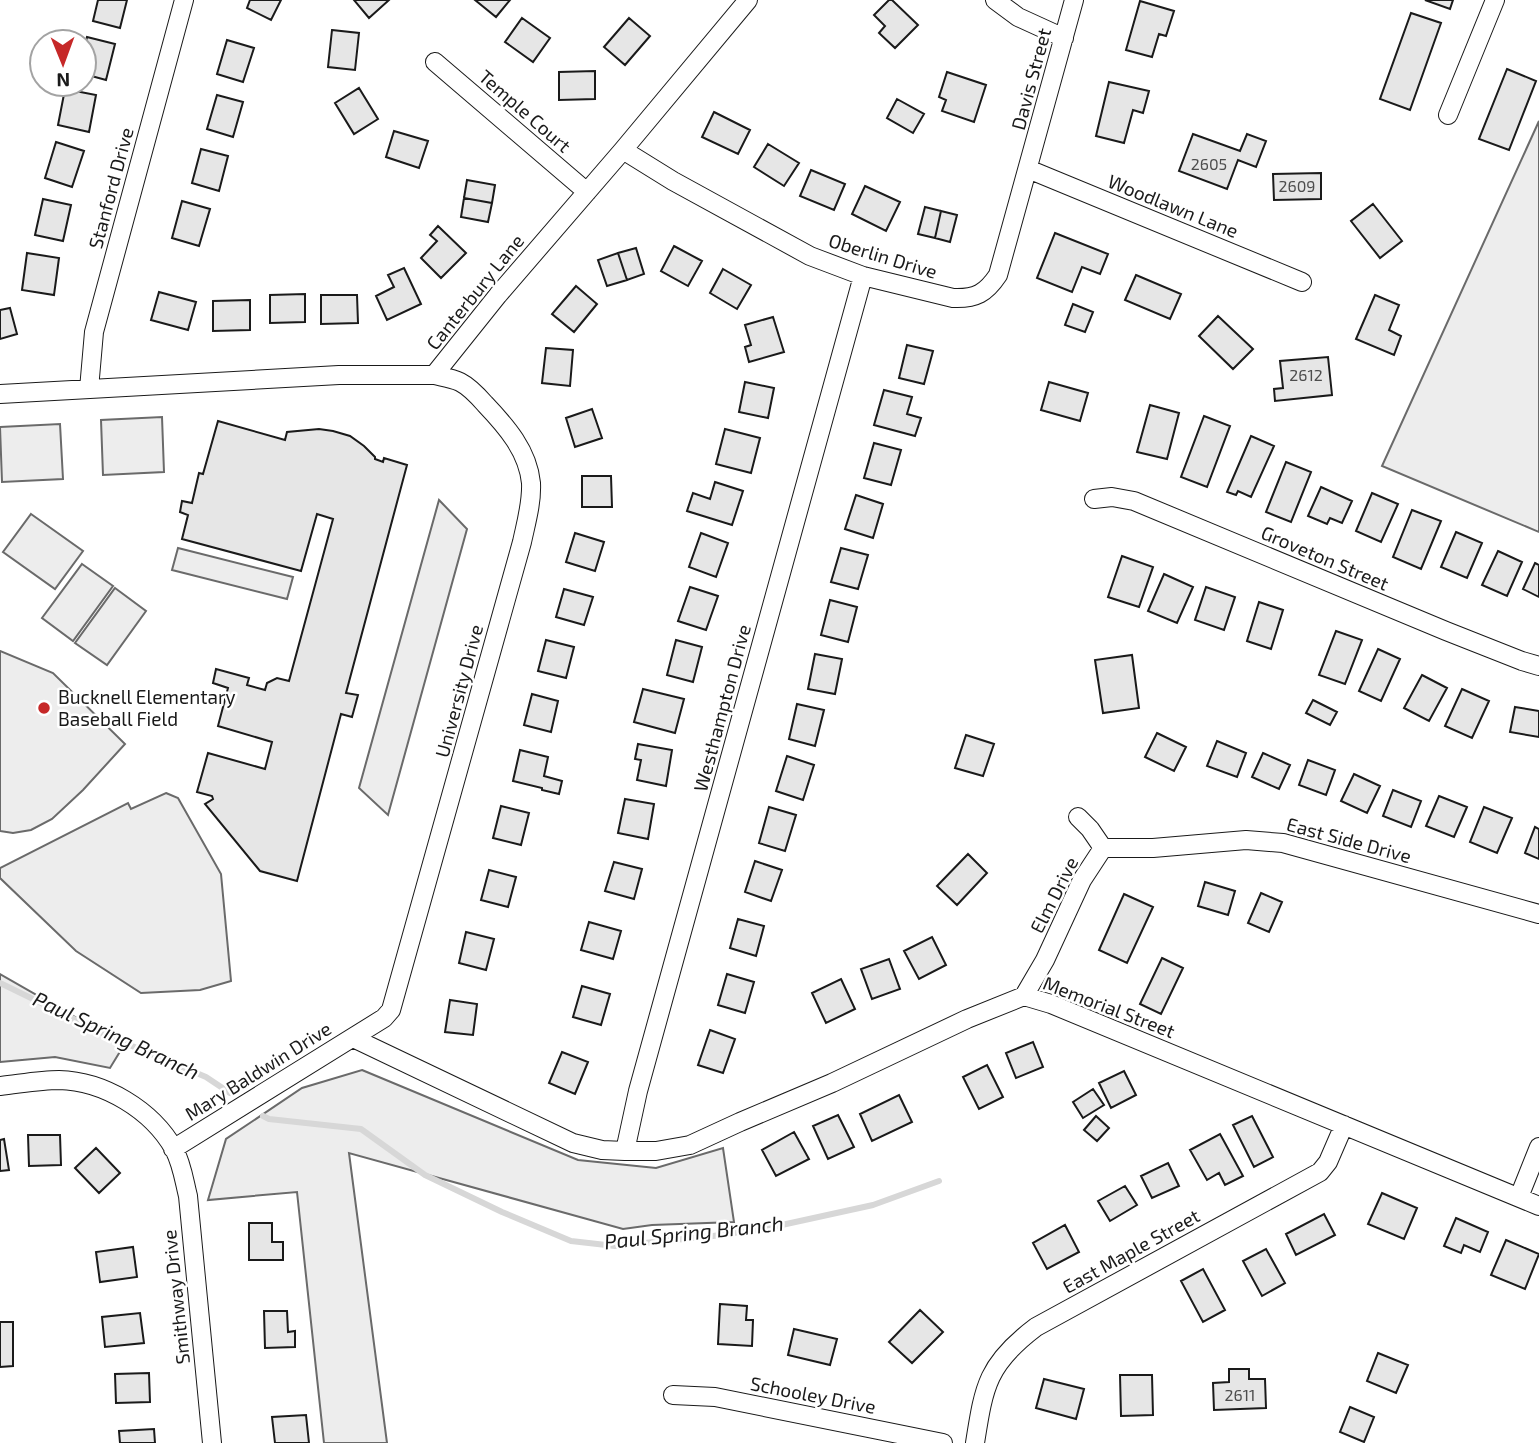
<svg xmlns="http://www.w3.org/2000/svg" width="1539" height="1443" viewBox="0 0 1539 1443" font-family="'Exo 2',sans-serif">
  <style>
    .built { fill: #ededed; stroke: #6a6a6a; stroke-width: 2 }
    .lines { fill: none; stroke-linecap: round; stroke-linejoin: round }
    .stream { stroke: #d7d7d7; stroke-width: 6 }
    .building { fill: #e6e6e6; stroke: #1a1a1a; stroke-width: 2 }
    .minor-casing { stroke: #1a1a1a; stroke-width: 20 }
    .minor { stroke: #fff; stroke-width: 18 }
    .poi-dot { fill: #c62828; stroke: #fff; stroke-width: 2.5 }
    .labels { text-anchor: middle; stroke-width: 5; stroke-linejoin: round; paint-order: stroke }
    .number-label { font-size: 16px; fill: #4d4d4d }
    .street-label { font-size: 19px; fill: #1a1a1a; stroke: #fff }
    .poi-label { font-size: 19px; fill: #1a1a1a; stroke: #fff; text-anchor: start }
    .water-label { font-size: 21px; font-style: italic; fill: #1a1a1a; stroke: #fff }
  </style>
  <rect width="100%" height="100%" fill="#fff"/>
  <path class="built" d="M1539,121V532L1382,466Z
    M162,417L164,472L103,475L101,420Z
    M60,424L63,479L2,482L0,427Z
    M439,500L467,529L388,815L359,788Z
    M31,514L83,551L55,589L3,552Z
    M178,548L293,577L287,599L172,570Z
    M82,564L113,586L73,641L42,618Z
    M115,588L146,611L107,665L75,643Z
    M0,651L53,673L125,744L83,790L52,819L31,830L13,833L0,831Z
    M166,793L178,798L221,874L231,981L200,990L141,993L76,951L0,878V868L128,803L131,809Z
    M0,974L124,1045L110,1068L55,1057L0,1062Z
    M362,1070L578,1160L656,1168L723,1148L734,1222L652,1225L623,1229L349,1153L387,1443H324L297,1192L208,1200L226,1139L302,1088Z"/>
  <g class="lines">
    <path class="stream" d="M0,983L113,1038L206,1077L230,1093
      M263,1116L269,1119L361,1129L425,1175L502,1212L571,1241L615,1246L713,1236L768,1228L873,1205L939,1181"/>
  </g>
  <path class="building" d="M98,0H127L120,28L93,21Z
    M250,0H281L271,20L247,8Z
    M354,0H389L369,18Z
    M475,0H510L496,17Z
    M889,0H892L918,25L895,48L879,33L885,26L874,15Z
    M1425,0H1453L1450,9Z
    M1140,1L1174,11L1166,36L1159,34L1152,57L1126,50Z
    M1411,13L1441,23L1410,110L1380,99Z
    M522,18L550,38L533,62L505,42Z
    M629,18L650,36L625,65L604,47Z
    M332,30L359,33L355,70L328,67Z
    M87,37L115,44L106,80L84,74V50Z
    M227,40L254,48L243,82L217,74Z
    M1507,69L1536,81L1509,150L1479,139Z
    M595,71V99L559,100V72Z
    M947,72L986,85L974,122L942,111L946,100L939,97Z
    M1109,82L1149,91L1143,113L1133,110L1124,143L1096,136Z
    M359,88L378,119L354,134L335,103Z
    M65,89L96,95L89,132L58,125Z
    M217,95L243,102L233,137L207,129Z
    M897,99L924,114L913,133L887,118Z
    M714,112L750,130L738,154L702,137Z
    M394,131L428,141L419,168L386,157Z
    M1193,134L1240,151L1247,134L1266,141L1256,167L1238,160L1227,189L1179,171Z
    M56,142L84,151L72,187L45,178Z
    M768,144L799,163L784,186L754,167Z
    M201,149L228,156L219,191L192,183Z
    M811,170L845,184L834,210L800,196Z
    M1321,173V199L1274,200L1273,174Z
    M467,180L495,185L492,203L464,198Z
    M865,186L900,202L886,231L852,214Z
    M464,198L492,203L488,222L461,217Z
    M43,199L71,205L63,241L35,235Z
    M182,201L210,209L199,246L172,238Z
    M1373,204L1402,241L1380,258L1351,221Z
    M925,207L941,211L935,238L918,234Z
    M941,211L957,215L950,242L935,238Z
    M438,226L466,253L441,278L421,258L437,241L430,235Z
    M1055,233L1108,254L1100,274L1082,267L1072,292L1037,278Z
    M674,246L702,261L688,286L661,271Z
    M636,248L644,274L627,280L618,253Z
    M27,253L59,258L54,295L22,290Z
    M618,253L627,280L607,286L598,260Z
    M404,268L421,304L387,320L376,296L394,287L388,275Z
    M723,269L751,285L737,309L710,293Z
    M1136,275L1181,294L1170,319L1125,300Z
    M576,286L597,304L574,332L552,314Z
    M159,292L196,302L188,330L151,320Z
    M305,294V322L270,323V295Z
    M321,295H357L358,323L321,324Z
    M1375,295L1399,305L1389,330L1401,336L1394,355L1356,339Z
    M250,300V330L213,331V301Z
    M1073,304L1093,312L1085,332L1065,325Z
    M10,308L17,334L0,339V310Z
    M1218,316L1253,349L1233,369L1199,336Z
    M773,317L784,352L749,362L745,347L751,345L745,325Z
    M907,345L933,351L924,384L899,378Z
    M546,348L573,350L570,386L542,383Z
    M1328,357L1332,395L1275,401L1274,389L1283,388L1280,361Z
    M745,382L774,388L768,418L739,412Z
    M1049,382L1088,393L1080,421L1041,410Z
    M884,390L912,397L907,414L921,418L915,436L874,425Z
    M1150,405L1179,413L1167,459L1137,452Z
    M592,409L602,438L575,447L566,418Z
    M1204,416L1230,426L1207,487L1181,477Z
    M218,421L285,440L287,432L319,429L333,431L350,436L364,446L375,457V459L383,462L384,458L407,465L346,693L358,695L352,717L341,714L297,881L260,871L205,804L213,799L212,796L197,792L208,753L265,769L272,742L218,726L228,688L213,683L216,669L249,678L247,685L265,690L267,683L277,678L289,681L333,519L317,514L301,571L182,539L188,515L180,512L182,501L192,503L199,473L203,474Z
    M725,429L760,438L751,473L716,464Z
    M1251,436L1274,446L1251,497L1238,491L1236,495L1227,492Z
    M874,443L901,450L891,485L864,478Z
    M1286,462L1311,472L1291,522L1266,512Z
    M582,476H611L612,507H582Z
    M715,482L743,491L732,525L687,511L693,493L710,499Z
    M1321,487L1352,501L1342,523L1330,518L1327,524L1308,516Z
    M1372,493L1398,504L1381,542L1356,531Z
    M856,495L883,504L873,538L845,529Z
    M1412,510L1441,521L1421,569L1393,557Z
    M1456,532L1482,543L1467,578L1441,567Z
    M575,533L604,542L595,571L566,562Z
    M701,533L728,543L716,577L689,567Z
    M841,548L868,555L858,589L831,582Z
    M1498,551L1522,562L1507,596L1482,585Z
    M1122,556L1153,567L1139,607L1108,597Z
    M1535,563L1539,565V597L1523,589Z
    M1164,574L1193,587L1177,623L1148,611Z
    M690,587L718,596L706,630L678,621Z
    M1206,587L1235,597L1224,630L1195,620Z
    M564,589L593,597L584,625L556,617Z
    M830,600L857,607L848,642L821,635Z
    M1259,602L1283,610L1271,649L1247,641Z
    M1336,631L1362,640L1345,684L1319,675Z
    M546,640L574,647L566,678L538,671Z
    M676,640L702,647L693,682L667,675Z
    M1378,649L1400,659L1381,701L1359,691Z
    M815,654L842,659L835,694L808,689Z
    M1132,655L1139,708L1103,713L1095,660Z
    M1422,675L1447,688L1429,721L1404,708Z
    M643,689L684,699L675,733L634,722Z
    M1462,689L1489,701L1472,738L1445,726Z
    M532,694L558,701L551,732L524,725Z
    M1313,700L1337,712L1330,725L1306,713Z
    M797,704L824,710L815,746L789,739Z
    M1515,707L1539,711V737L1510,732Z
    M1157,733L1186,747L1174,771L1145,757Z
    M966,735L994,744L983,776L955,768Z
    M1217,741L1246,753L1237,777L1207,766Z
    M638,744L672,750L666,786L637,780L641,760L635,759Z
    M520,750L548,757L544,776L562,781L559,794L542,790V788L513,781Z
    M1263,753L1290,765L1279,789L1252,777Z
    M787,756L814,765L803,800L776,791Z
    M1308,760L1335,770L1326,795L1299,785Z
    M1354,774L1380,786L1367,813L1341,801Z
    M1393,790L1421,801L1411,827L1383,816Z
    M1439,796L1467,807L1454,837L1426,826Z
    M625,799L654,804L648,839L618,833Z
    M501,806L529,813L521,845L493,838Z
    M769,807L796,815L785,851L759,843Z
    M1484,807L1512,818L1497,853L1470,842Z
    M1535,827L1539,829V859L1525,853Z
    M968,854L987,873L957,905L937,886Z
    M755,861L782,870L771,901L745,892Z
    M614,862L642,869L634,899L605,891Z
    M489,870L516,877L508,907L481,900Z
    M1205,882L1235,891L1228,915L1198,906Z
    M1261,893L1282,902L1269,932L1248,923Z
    M1124,894L1153,907L1127,963L1099,950Z
    M738,919L764,926L756,956L730,948Z
    M589,922L621,931L613,959L581,950Z
    M466,932L494,939L486,970L459,963Z
    M932,937L946,965L919,979L904,951Z
    M1162,958L1183,968L1161,1014L1140,1004Z
    M889,959L900,989L872,999L861,969Z
    M727,974L754,982L745,1013L718,1005Z
    M841,979L855,1009L826,1023L812,993Z
    M582,986L610,994L601,1025L573,1017Z
    M450,1000L477,1004L473,1035L445,1032Z
    M710,1030L735,1039L723,1073L698,1065Z
    M1033,1042L1043,1067L1016,1078L1006,1053Z
    M562,1052L588,1062L575,1094L549,1083Z
    M987,1065L1003,1097L979,1109L963,1077Z
    M1124,1071L1136,1095L1111,1108L1099,1083Z
    M1093,1089L1104,1105L1083,1118L1073,1102Z
    M899,1095L912,1122L872,1141L860,1114Z
    M838,1115L854,1147L828,1159L813,1126Z
    M1096,1116L1109,1128L1097,1141L1084,1130Z
    M1252,1116L1273,1157L1254,1167L1233,1125Z
    M794,1132L809,1159L776,1176L762,1150Z
    M1220,1134L1243,1176L1225,1185L1219,1173L1207,1180L1190,1150Z
    M28,1135H60L61,1165L29,1166Z
    M4,1139L9,1170L0,1171V1140Z
    M96,1148L120,1173L99,1193L75,1168Z
    M1168,1163L1179,1186L1152,1198L1141,1176Z
    M1125,1186L1137,1205L1110,1221L1098,1201Z
    M1382,1193L1417,1208L1404,1239L1368,1224Z
    M1324,1214L1335,1235L1296,1255L1286,1234Z
    M1456,1218L1488,1232L1480,1252L1464,1245L1461,1253L1444,1246Z
    M249,1223H272V1242H283V1260H249Z
    M1065,1225L1079,1252L1047,1269L1033,1243Z
    M1506,1240L1539,1254L1525,1289L1491,1275Z
    M133,1247L137,1277L100,1282L96,1252Z
    M1266,1249L1285,1283L1262,1296L1243,1261Z
    M1203,1269L1225,1310L1203,1322L1181,1281Z
    M720,1304L747,1306L746,1320H753L752,1346L718,1344Z
    M920,1310L943,1332L912,1363L889,1342Z
    M264,1311H287L288,1332L295,1331V1347L265,1348Z
    M140,1313L144,1343L105,1347L102,1317Z
    M0,1322H13V1366L0,1367Z
    M794,1329L837,1339L830,1365L788,1355Z
    M1378,1353L1408,1365L1396,1393L1367,1381Z
    M1229,1369H1249V1379H1265L1266,1408L1214,1410L1213,1383L1229,1382Z
    M149,1373L150,1402L116,1403L115,1374Z
    M1120,1375H1152L1153,1415L1121,1416Z
    M1044,1379L1084,1389L1076,1419L1036,1408Z
    M1350,1407L1374,1417L1364,1442L1340,1432Z
    M306,1415L309,1443H275L272,1417Z
    M154,1429L155,1443H120L119,1431Z"/>
  <g class="lines">
    <defs>
      <path id="minor" d="M995,0L1018,17L1064,38
        M435,62L587,192
        M1448,115L1495,0
        M623,150L673,181L810,256L863,276L953,298C976,299 986,293 998,275L1074,0
        M1028,169L1302,282
        M434,375L498,295L623,150L748,0
        M89,389L94,332L184,0
        M0,394L339,375H434C443,377 452,378 460,382C470,387 478,396 485,404C506,426 528,451 531,483C532,503 526,523 522,542L391,1010L384,1018L173,1149
        M1094,499L1112,497L1134,501L1446,631L1522,661L1539,666
        M1078,817L1090,829L1103,848
        M1103,848H1153L1246,840L1283,843L1539,914
        M1024,996L1045,960L1082,880L1103,848
        M353,1038L573,1143L602,1150L625,1151H656L690,1145L740,1122L832,1083L967,1019L1024,996L1051,1004L1539,1206
        M0,1086C19,1084 40,1080 59,1080C104,1081 152,1110 174,1149C182,1164 184,1180 188,1196L212,1443
        M625,1151L638,1091L863,276
        M1519,1197L1539,1147
        M673,1395L715,1397L943,1443
        M975,1443C984,1386 987,1364 1036,1327L1320,1172L1328,1162L1344,1125"/>
    </defs>
    <use href="#minor" class="minor-casing"/>
    <use href="#minor" class="minor"/>
  </g>
  <circle class="poi-dot" cx="44" cy="708" r="7"/>
  <g class="labels">
    <g class="number-label">
      <text x="1209" y="170">2605</text>
      <text x="1297" y="192">2609</text>
      <text x="1306" y="381">2612</text>
      <text x="1240" y="1401">2611</text>
    </g>
    <g class="street-label">
      <text transform="translate(1031 79) rotate(-75)" y="7">Davis Street</text>
      <text transform="translate(525 111) rotate(41)" y="7">Temple Court</text>
      <text transform="translate(111 188) rotate(-75)" y="7">Stanford Drive</text>
      <text transform="translate(1173 206) rotate(22)" y="7">Woodlawn Lane</text>
      <text transform="translate(883 256) rotate(17)" y="7">Oberlin Drive</text>
      <text transform="translate(475 292) rotate(-51)" y="7">Canterbury Lane</text>
      <text transform="translate(1325 558) rotate(23)" y="7">Groveton Street</text>
      <text transform="translate(459 691) rotate(-75)" y="7">University Drive</text>
      <text transform="translate(722 708) rotate(-75)" y="7">Westhampton Drive</text>
      <text transform="translate(1349 840) rotate(15)" y="7">East Side Drive</text>
      <text transform="translate(1054 895) rotate(-63)" y="7">Elm Drive</text>
      <text transform="translate(1109 1007) rotate(21)" y="7">Memorial Street</text>
      <text transform="translate(258 1071) rotate(-32)" y="7">Mary Baldwin Drive</text>
      <text transform="translate(1131 1251) rotate(-29)" y="7">East Maple Street</text>
      <text transform="translate(176 1297) rotate(-96)" y="7">Smithway Drive</text>
      <text transform="translate(813 1395) rotate(11)" y="7">Schooley Drive</text>
    </g>
    <g class="poi-label">
      <text x="58" y="704">Bucknell Elementary<tspan x="58" dy="22">Baseball Field</tspan></text>
    </g>
    <g class="water-label">
      <text transform="translate(116 1036) rotate(25)" y="7">Paul Spring Branch</text>
      <text transform="translate(694 1233) rotate(-6)" y="7">Paul Spring Branch</text>
    </g>
  </g>
  <g transform="translate(63 63) rotate(179)"><circle r="33" fill="#ffffff" stroke="#a3a3a3" stroke-width="2"/>
  <path d="M0-5L12 26L0 18L-12 26Z" fill="#c62828"/>
  <text y="-10" font-size="19" font-weight="bold" text-anchor="middle" fill="#1a1a1a">N</text>
  </g>
</svg>
